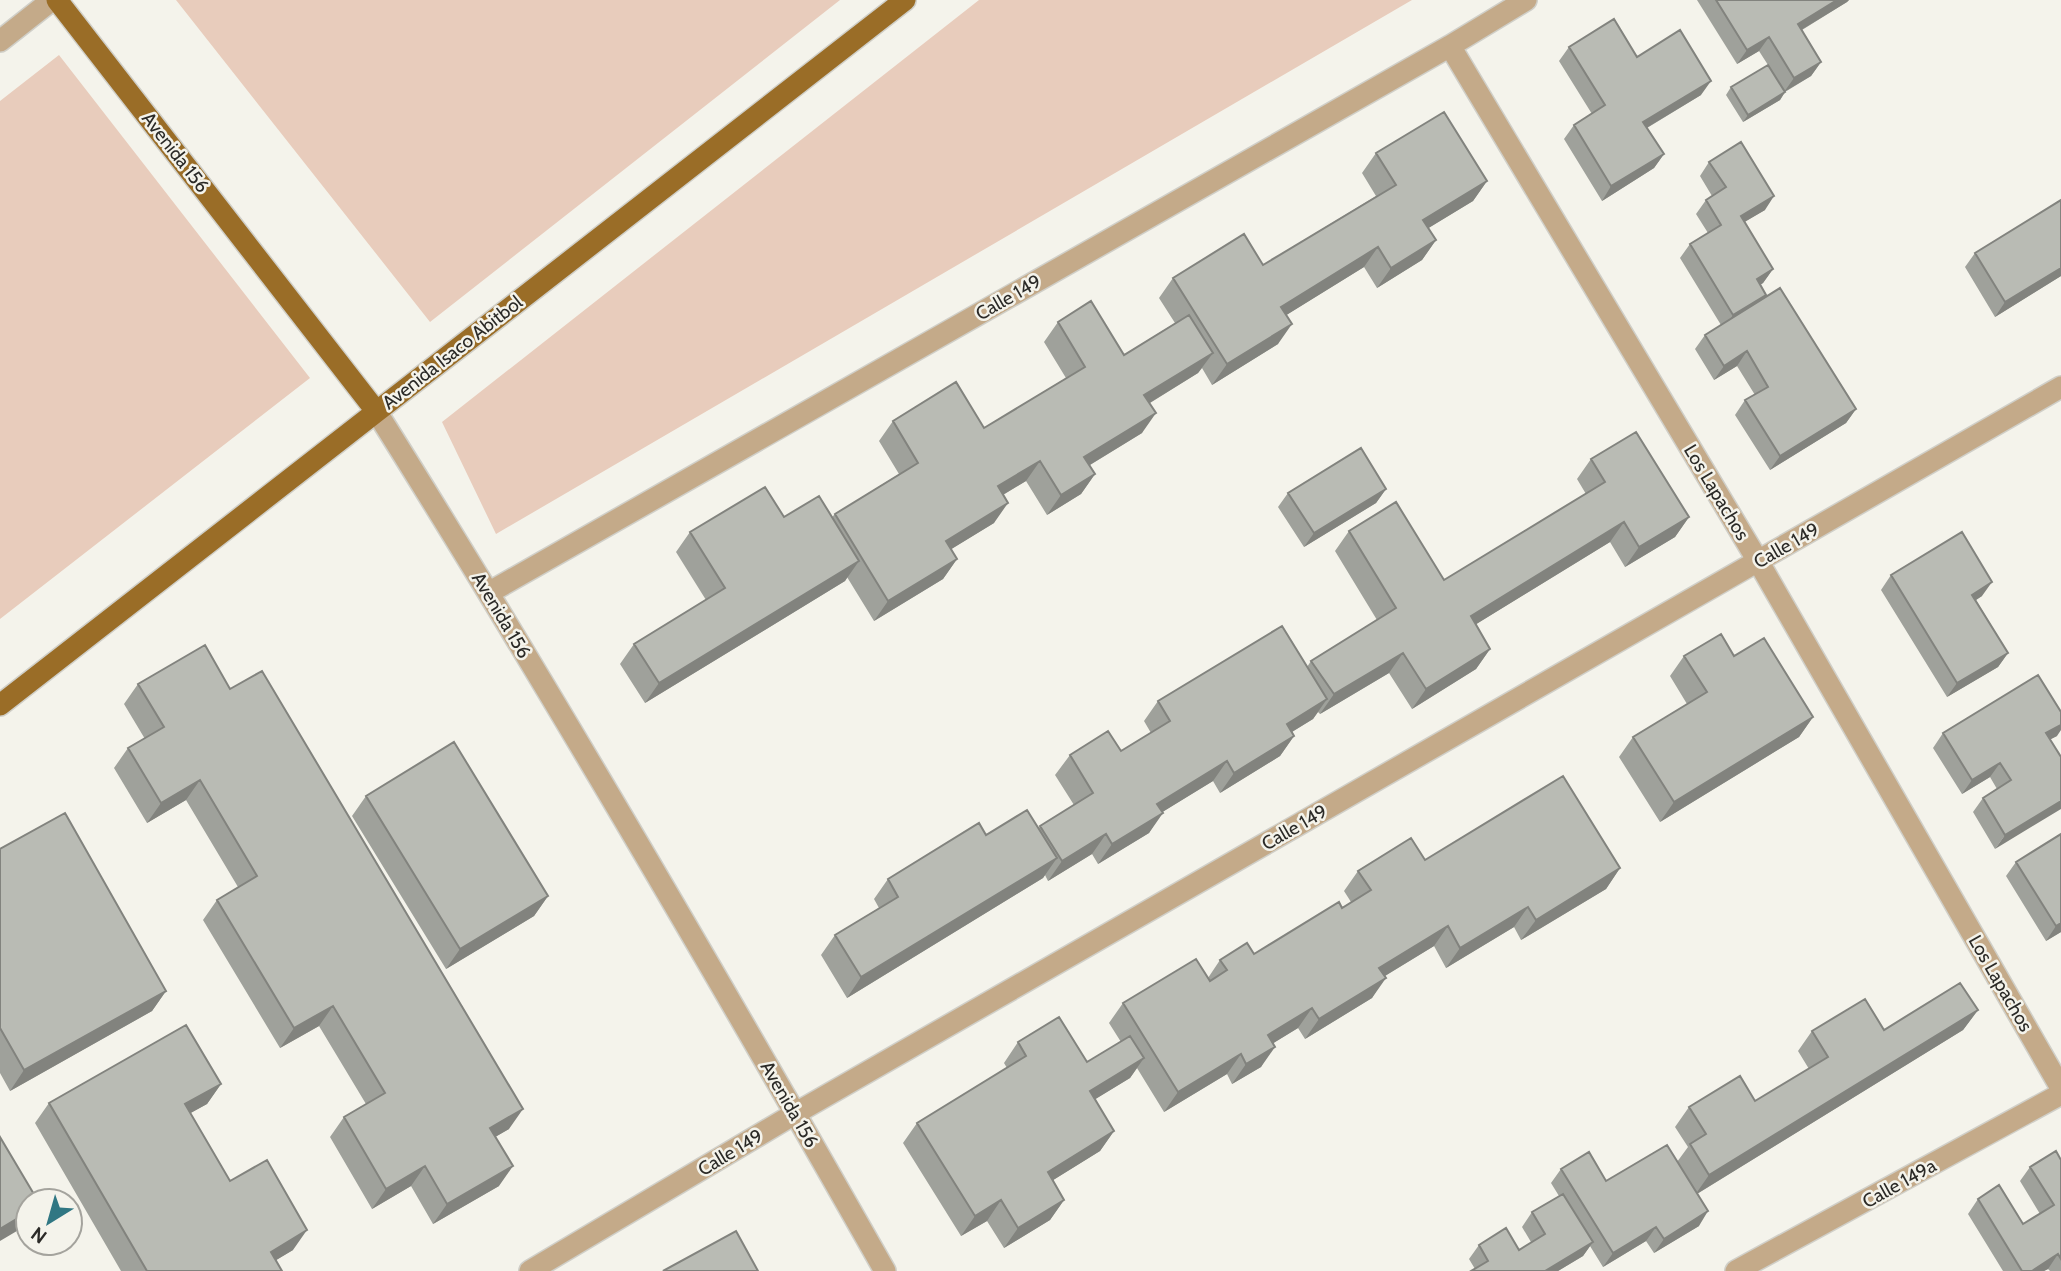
<svg xmlns="http://www.w3.org/2000/svg" width="2061" height="1271" viewBox="0 0 2061 1271" font-family="Cabin,sans-serif">
  <style>
    .green { fill: #e8ccbc }
    .lines { fill: none; stroke-linecap: round; stroke-linejoin: round }
    .minor-casing { stroke: #d0cfc8; stroke-width: 24 }
    .major-casing { stroke: #d0cfc8; stroke-width: 24 }
    .minor { stroke: #c4aa89; stroke-width: 21 }
    .major { stroke: #9a6d27; stroke-width: 21 }
    .wall { fill: #9fa19b }
    .shaded-wall { fill: #82837e }
    .building { fill: #b9bbb4; stroke: #82837e; stroke-width: 2 }
    .labels { text-anchor: middle; stroke-width: 5; stroke-linejoin: round; paint-order: stroke }
    .street-label { font-size: 19px; fill: #2b2a27; stroke: #f4f3eb }
  </style>
  <rect width="100%" height="100%" fill="#f4f3eb"/>
  <path class="green" d="M176,0H840L430,322Z
    M979,0H1412L496,534L442,422Z
    M59,55L310,378L0,619V101Z"/>
  <g class="lines">
    <defs>
      <path id="minor" d="M0,41L52,0
        M1450,46L1758,561L2061,1088
        M376,411C553,693 721,982 885,1271
        M490,592L1450,46L1526,0
        M530,1271L796,1113L2061,387
        M1736,1271L2061,1094"/>
      <path id="major" d="M57,0L376,411
        M0,705L905,0"/>
    </defs>
    <use href="#minor" class="minor-casing"/>
    <use href="#major" class="major-casing"/>
    <use href="#minor" class="minor"/>
    <use href="#major" class="major"/>
  </g>
  <path class="wall" d="M1697,0H1849L1847,2L1802,30L1821,62L1811,76L1785,92L1780,100L1743,122L1726,95L1731,87L1768,65L1759,51L1737,64Z
    M1569,47L1701,95L1647,128L1664,154L1654,168L1602,201L1564,139L1574,125L1592,114L1559,61Z
    M1376,153L1487,181L1473,201L1428,228L1436,240L1422,260L1377,288L1364,267L1286,315L1278,344L1212,385L1202,368L1198,373L1150,403L1142,433L1090,465L1095,474L1081,494L1047,515L1026,481L1003,495L994,523L951,549L957,559L943,579L874,621L847,577L845,581L645,703L620,664L634,644L706,600L676,552L690,532L784,517H832L835,514L899,474L879,441L893,421L984,428L1066,378L1044,342L1058,322L1124,355L1175,323L1159,298L1173,278L1263,265L1376,196L1362,173Z
    M1709,162L1765,210L1744,222L1773,269L1763,283L1760,285L1766,295L1764,298L1856,409L1846,423L1770,470L1735,415L1745,400L1755,395L1737,366L1714,380L1695,349L1705,335L1721,325L1680,258L1690,244L1708,233L1696,214L1706,200L1712,196L1700,176Z
    M1975,253L2061,276L1995,317L1965,267Z
    M1591,459L1689,517L1675,537L1625,567L1610,542L1476,624L1490,649L1476,669L1412,709L1389,673L1320,714L1318,712L1313,719L1292,732L1294,736L1280,756L1220,793L1213,781L1162,812L1149,833L1098,864L1092,854L1048,881L1045,875L1043,878L847,998L821,955L835,935L879,908L874,899L888,879L986,835L1039,828L1040,826L1074,805L1055,775L1070,755L1121,751L1151,733L1144,721L1158,701L1307,667L1311,661L1377,620L1335,551L1349,531L1444,580L1586,494L1577,479Z
    M1386,489L1376,503L1304,547L1278,507L1288,493Z
    M1891,575L1982,596L1976,600L2008,653L1998,667L1947,697L1881,590Z
    M1684,656H1734L1813,717L1799,737L1660,822L1619,757L1633,737L1687,704L1670,676Z
    M138,684L230,689L509,1129L495,1137L499,1186L433,1224L411,1186L372,1209L330,1137L344,1117L366,1104L319,1026L280,1048L203,920L217,900L238,887L186,800L147,823L114,768L128,748L145,739L124,704Z
    M1943,733L2057,736L2050,739L2061,757L1995,849L1973,812L1983,798L1997,789L1990,777L1962,794L1933,748Z
    M366,796L548,896L534,916L446,969L352,816Z
    M0,849L166,991L152,1011L10,1091L0,1073Z
    M1425,860L1620,868L1606,889L1521,940L1514,927L1446,968L1434,946L1385,976L1372,998L1305,1039L1298,1028L1273,1043L1261,1067L1232,1084L1227,1074L1164,1112L1137,1068L1130,1078L1095,1099L1114,1131L1100,1151L1053,1180L1064,1200L1050,1220L1004,1248L987,1221L961,1236L903,1143L917,1123L1007,1068L1004,1063L1018,1042L1087,1062L1121,1042L1109,1023L1123,1003L1208,978L1220,960L1254,954L1342,908L1351,902L1344,891L1358,871Z
    M2016,862L2061,932L2046,941L2006,876Z
    M1978,1010L1963,1030L1697,1194L1699,1226L1654,1253L1646,1241L1603,1267L1590,1246L1583,1256L1558,1271H1471L1475,1269L1469,1259L1479,1245L1519,1250L1531,1242L1522,1227L1532,1212L1559,1196L1551,1183L1561,1169L1606,1181L1677,1162L1688,1147L1675,1127L1689,1107L1755,1101L1809,1069L1798,1051L1812,1031L1884,1030Z
    M221,1084L207,1104L190,1113L230,1181L293,1250L276,1260L282,1271H121L35,1123L49,1103Z
    M2061,1160V1271H2050L2048,1269L2044,1271H2003L1968,1214L1978,1199L2023,1224L2040,1214L2020,1181L2030,1167Z"/>
  <path class="shaded-wall" d="M1837,0H1849L1847,2L1788,38L1798,24Z
    M1769,37L1759,51L1737,64L1747,50Z
    M1821,62L1811,76L1784,92L1794,78Z
    M1711,81L1701,95L1633,136L1643,122Z
    M1785,92L1780,100L1743,122L1748,115Z
    M1664,154L1654,168L1602,201L1611,186Z
    M1487,181L1473,201L1409,240L1423,220Z
    M1774,196L1765,210L1731,230L1741,216Z
    M1436,240L1422,260L1377,288L1391,268Z
    M1378,247L1364,267L1267,327L1281,307Z
    M2061,268V276L1995,317L2005,302Z
    M1773,269L1763,283L1747,293L1757,279Z
    M1766,295L1756,309L1724,329L1733,315Z
    M1292,324L1278,344L1212,385L1227,364Z
    M1747,351L1737,366L1714,380L1724,366Z
    M1213,353L1198,373L1130,415L1144,395Z
    M1856,409L1846,423L1770,470L1780,456Z
    M1156,413L1142,433L1070,477L1084,457Z
    M1040,461L1026,481L984,506L998,486Z
    M1095,474L1081,494L1047,515L1061,495Z
    M1386,489L1376,503L1304,547L1314,533Z
    M1008,503L994,523L932,561L946,541Z
    M1689,517L1675,537L1625,567L1639,547Z
    M1624,522L1610,542L1457,636L1471,616Z
    M957,559L943,579L874,621L888,601Z
    M859,561L845,581L645,703L659,683Z
    M1992,582L1982,596L1962,609L1972,595Z
    M1490,649L1476,669L1412,709L1426,689Z
    M1403,653L1389,673L1320,714L1334,694Z
    M2008,653L1998,667L1947,697L1957,683Z
    M1327,699L1313,719L1272,744L1287,724Z
    M1813,717L1799,737L1660,822L1674,802Z
    M2061,725V730L2057,736L2036,747L2046,733Z
    M1294,736L1280,756L1220,793L1234,773Z
    M1227,761L1213,781L1143,824L1157,804Z
    M2000,763L1990,777L1962,794L1972,780Z
    M200,780L186,800L147,823L161,803Z
    M2061,801V809L1995,849L2005,835Z
    M1163,813L1149,833L1098,864L1112,844Z
    M1106,834L1092,854L1048,881L1062,861Z
    M1057,858L1043,878L847,998L861,977Z
    M1620,868L1606,889L1521,940L1536,920Z
    M548,896L534,916L446,969L460,949Z
    M1528,907L1514,927L1446,968L1460,948Z
    M2061,923V932L2046,941L2056,926Z
    M1448,926L1434,946L1365,988L1379,968Z
    M1386,978L1372,998L1305,1039L1319,1019Z
    M166,991L152,1011L10,1091L24,1070Z
    M333,1006L319,1026L280,1048L294,1028Z
    M1312,1008L1298,1028L1254,1055L1268,1035Z
    M1978,1010L1963,1030L1695,1195L1709,1175Z
    M1275,1047L1261,1067L1232,1084L1246,1064Z
    M1241,1054L1227,1074L1164,1112L1178,1092Z
    M1144,1058L1130,1078L1076,1111L1090,1091Z
    M221,1084L207,1104L171,1124L185,1104Z
    M523,1109L509,1129L476,1148L490,1128Z
    M1114,1131L1100,1151L1034,1192L1048,1172Z
    M425,1166L411,1186L372,1209L386,1189Z
    M513,1166L499,1186L433,1224L447,1204Z
    M1001,1200L987,1221L961,1236L975,1216Z
    M1064,1200L1050,1220L1004,1248L1018,1228Z
    M1708,1211L1699,1226L1654,1253L1664,1239Z
    M28,1212V1223L27,1225L0,1241V1229Z
    M1656,1227L1646,1241L1603,1267L1613,1253Z
    M307,1230L293,1250L258,1271L271,1252Z
    M1593,1242L1583,1256L1558,1271H1545Z
    M2058,1254L2048,1269L2044,1271H2032Z"/>
  <path class="building" d="M1716,0H1837L1798,24L1821,62L1794,78L1769,37L1747,50Z
    M1614,19L1637,57L1680,30L1711,81L1643,122L1664,154L1611,186L1574,125L1605,105L1569,47Z
    M1768,65L1785,92L1748,115L1731,87Z
    M1444,112L1487,181L1423,220L1436,240L1391,268L1378,247L1281,307L1292,324L1227,364L1173,278L1244,234L1263,265L1396,185L1376,153Z
    M1741,142L1774,196L1741,216L1773,269L1757,279L1766,295L1733,315L1690,244L1721,225L1706,200L1726,187L1709,162Z
    M2061,200V268L2005,302L1975,253Z
    M1780,288L1856,409L1780,456L1745,400L1768,387L1747,351L1724,366L1705,335Z
    M1091,301L1124,355L1189,315L1213,353L1144,395L1156,413L1084,457L1095,474L1061,495L1040,461L998,486L1008,503L946,541L957,559L888,601L835,514L918,463L893,421L956,382L984,428L1085,367L1058,322Z
    M1636,432L1689,517L1639,547L1624,522L1471,616L1490,649L1426,689L1403,653L1334,694L1311,661L1396,608L1349,531L1396,502L1444,580L1605,482L1591,459Z
    M1361,448L1386,489L1314,533L1288,493Z
    M765,487L784,517L819,496L859,561L659,683L634,644L725,588L690,532Z
    M1962,532L1992,582L1972,595L2008,653L1957,683L1891,575Z
    M1282,626L1327,699L1287,724L1294,736L1234,773L1227,761L1157,804L1163,813L1112,844L1106,834L1062,861L1040,826L1093,793L1070,755L1108,731L1121,751L1170,721L1158,701Z
    M1721,634L1734,656L1764,638L1813,717L1674,802L1633,737L1707,692L1684,656Z
    M205,645L230,689L262,671L523,1109L490,1128L513,1166L447,1204L425,1166L386,1189L344,1117L385,1093L333,1006L294,1028L217,900L257,876L200,780L161,803L128,748L164,727L138,684Z
    M2038,675L2061,712V725L2046,733L2061,757V801L2005,835L1983,798L2011,780L2000,763L1972,780L1943,733Z
    M454,742L548,896L460,949L366,796Z
    M1563,776L1620,868L1536,920L1528,907L1460,948L1448,926L1379,968L1386,978L1319,1019L1312,1008L1268,1035L1275,1047L1246,1064L1241,1054L1178,1092L1123,1003L1196,959L1210,981L1227,970L1220,960L1247,943L1254,954L1339,902L1342,908L1371,890L1358,871L1411,838L1425,860Z
    M1027,810L1057,858L861,977L835,935L898,897L888,879L979,823L986,835Z
    M65,813L166,991L24,1070L0,1028V849Z
    M2061,834V923L2056,926L2016,862Z
    M1960,983L1978,1010L1709,1175L1690,1144L1706,1134L1689,1107L1740,1076L1755,1101L1828,1057L1812,1031L1865,999L1884,1030Z
    M1059,1017L1087,1062L1130,1036L1144,1058L1090,1091L1114,1131L1048,1172L1064,1200L1018,1228L1001,1200L975,1216L917,1123L1026,1056L1018,1042Z
    M186,1025L221,1084L185,1104L230,1181L267,1160L307,1230L271,1252L282,1271H147L49,1103Z
    M0,1137L38,1201H28V1212L0,1229Z
    M1667,1145L1708,1211L1664,1239L1656,1227L1613,1253L1561,1169L1589,1152L1606,1181Z
    M2056,1151L2061,1160V1259L2058,1254L2032,1271H2022L1978,1199L1999,1185L2023,1224L2054,1205L2030,1167Z
    M1563,1194L1593,1242L1545,1271H1471L1488,1261L1479,1245L1506,1228L1519,1250L1545,1234L1532,1212Z
    M736,1231L758,1271H663Z"/>
  <g class="labels">
    <g class="street-label">
      <text transform="translate(176 152) rotate(52)" y="7">Avenida 156</text>
      <text transform="translate(1008 297) rotate(-30)" y="7">Calle 149</text>
      <text transform="translate(452 352) rotate(-38)" y="7">Avenida Isaco Abitbol</text>
      <text transform="translate(1717 492) rotate(59)" y="7">Los Lapachos</text>
      <text transform="translate(1786 545) rotate(-30)" y="7">Calle 149</text>
      <text transform="translate(502 615) rotate(59)" y="7">Avenida 156</text>
      <text transform="translate(1294 827) rotate(-30)" y="7">Calle 149</text>
      <text transform="translate(2001 983) rotate(60)" y="7">Los Lapachos</text>
      <text transform="translate(790 1104) rotate(60)" y="7">Avenida 156</text>
      <text transform="translate(730 1152) rotate(-31)" y="7">Calle 149</text>
      <text transform="translate(1899 1183) rotate(-29)" y="7">Calle 149a</text>
    </g>
  </g>
  <g transform="translate(49 1222) rotate(217)"><circle r="33" fill="#f4f3eb" stroke="#a4a39d" stroke-width="2"/>
  <path d="M0-5L12 26L0 18L-12 26Z" fill="#307783"/>
  <text y="-10" font-size="19" font-weight="bold" text-anchor="middle" fill="#2b2a27">N</text>
  </g>
</svg>
